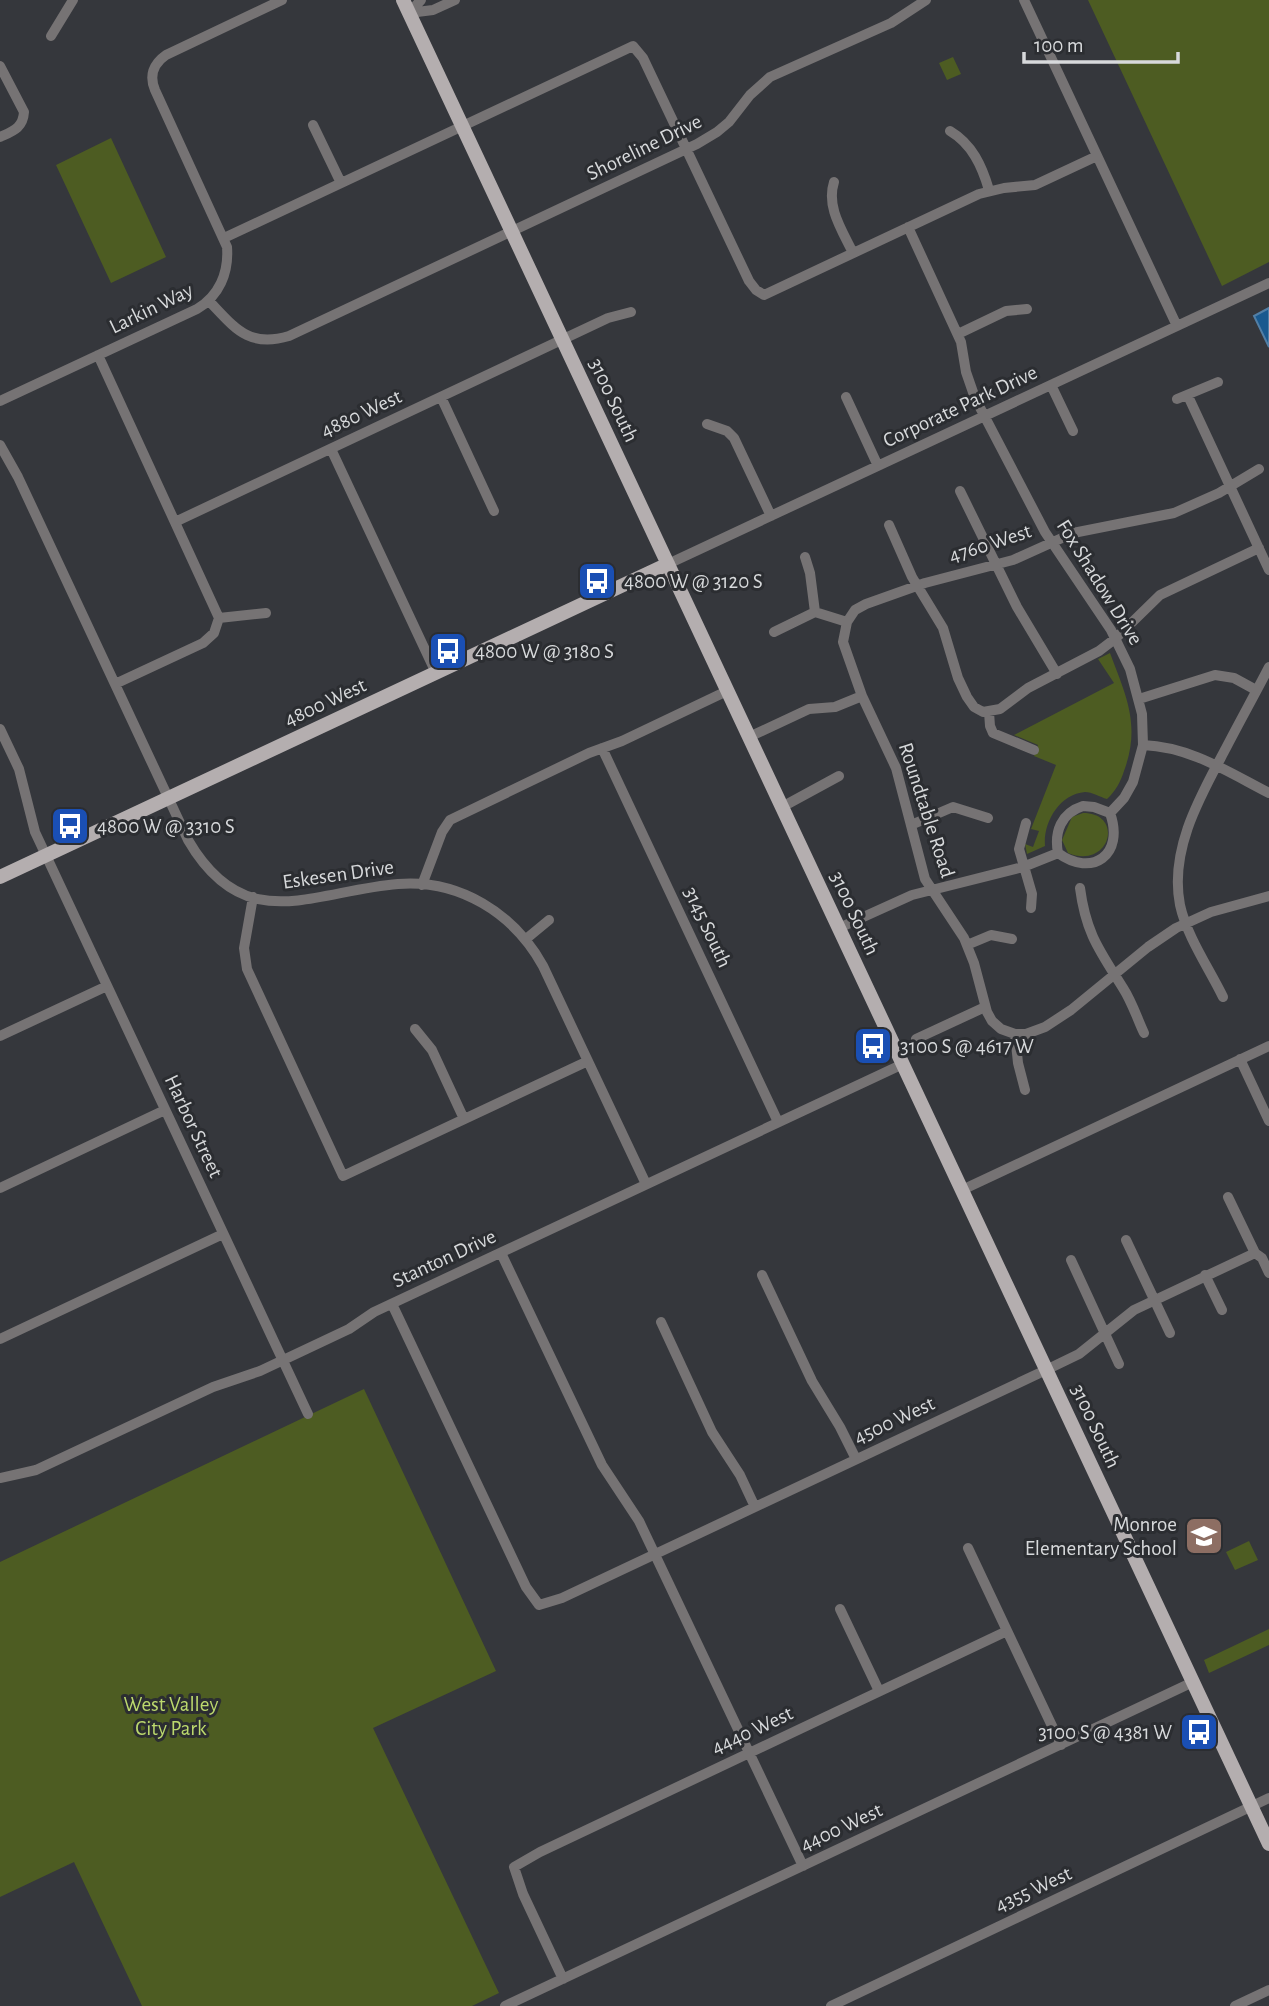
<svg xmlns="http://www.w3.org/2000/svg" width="1269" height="2006" viewBox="0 0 1269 2006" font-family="'Alegreya Sans',sans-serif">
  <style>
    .green { fill: #4d5c22 }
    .water { fill: #19598f; stroke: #527fa6; stroke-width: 2 }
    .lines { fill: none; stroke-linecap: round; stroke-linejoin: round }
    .minor { stroke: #767374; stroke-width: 10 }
    .major { stroke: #b4aeaf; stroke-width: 14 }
    .labels { text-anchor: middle; stroke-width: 6; stroke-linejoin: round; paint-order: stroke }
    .street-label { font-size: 21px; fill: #d7d9db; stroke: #2b2d31 }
    .poi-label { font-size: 21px; fill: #d7d9db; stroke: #2b2d31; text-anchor: start }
    .park-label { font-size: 21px; fill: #bcd96d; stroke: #2b2d31 }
  </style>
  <rect width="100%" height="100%" fill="#35373c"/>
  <path class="green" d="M1088,0H1269V262L1222,286Z
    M953,57L961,74L947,80L939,63Z
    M111,138L166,257L111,283L56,165Z
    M1110,653C1126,696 1141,725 1124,771C1121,781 1115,792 1107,799C1100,797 1092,792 1085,792C1059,794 1043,823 1045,846L1027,854L1025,844L1033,847L1039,831L1031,829L1056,765L1034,756L1038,745L1014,735L1114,683L1098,659Z
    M1083,813C1125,813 1110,870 1068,853L1062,840L1072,817Z
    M364,1389L496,1671L373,1728L499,1993L472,2006H142L74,1862L0,1897V1562Z
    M1249,1541L1258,1560L1235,1570L1226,1552Z
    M1269,1629V1645L1209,1673L1204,1660Z"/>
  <path class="water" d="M1269,308V347L1254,316Z"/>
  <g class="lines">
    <path class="minor" d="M1024,0L1177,326
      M409,13L433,10L455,0
      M409,13L421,0
      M51,36L73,0
      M0,66L24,112C23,128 13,131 0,137
      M313,125L341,183
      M950,131C972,144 982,166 989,190
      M834,182C826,207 842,230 853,253
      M908,227L961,342L966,372L975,398L1045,532L1111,630L1130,669L1142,714L1143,745L1133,782L1124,798L1110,813
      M224,238L633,46L643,58L749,281L756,290L764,295L979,194L1004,188L1035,185L1097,156
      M209,301C235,328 248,348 289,336L697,144L717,132L729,122L750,95L770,77L891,23L926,0
      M958,334L1006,311L1027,309
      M98,355L219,618
      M1051,385L1073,431
      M1188,396L1269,570
      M441,397L494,511
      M846,397L878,466
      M1177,399L1218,382
      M0,401L197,309C219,296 229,273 227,247L155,90C149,76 153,64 166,55L282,0
      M707,424L727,431L734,438L771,516
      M0,445L18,477L188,840C245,938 312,891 398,884C459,879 514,913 543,966L646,1184
      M331,449L436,673
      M1259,469L1219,493L1174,513L1073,533L1013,560L925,583L866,604L855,610L847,622L843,642L862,696L896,768L925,879L964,938L974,963L987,1012L992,1021L1001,1029L1015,1034H1026L1045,1027L1071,1010L1148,947L1176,928L1211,912L1269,896
      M960,491L1017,607L1057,674
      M175,522L608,318L631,312
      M889,525L912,577L943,628L958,678L967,697L974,707L983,712L1000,709L1028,688L1099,651L1116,638L1160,595L1259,548
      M805,557L810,573L815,612
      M668,564L1269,283
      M774,632L815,612L847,622
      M115,684L203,643L214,633L219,618L266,613
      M1139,699L1215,675L1234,678L1256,690
      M989,712L990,726L993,733L1034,750
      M0,729L19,769L35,832L308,1414
      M749,737L809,709L835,707L862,696
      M1143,745C1191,747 1228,772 1269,793
      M602,748L778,1122
      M1083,806L1094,807L1110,813C1125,855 1092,878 1058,853C1054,832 1061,813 1083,806Z
      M782,807L839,776
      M1026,823L1019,849L1032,894L1031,908
      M911,825L953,807L988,818
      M422,885L442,832L450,820L589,753L622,741L727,691
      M1080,888C1086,934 1100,951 1123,988C1132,1002 1137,1018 1144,1033
      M253,897L244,948L247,969L343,1176L588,1061
      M839,928L912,895L1023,867L1058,853
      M526,939L549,920
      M967,945L991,935L1012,939
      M1223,997C1209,968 1187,937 1180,905C1169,849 1201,795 1226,748C1240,721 1255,694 1269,667
      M415,1029L432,1050L464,1119
      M1015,1034L1018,1063L1025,1090
      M0,1036L107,986
      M916,1039L985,1007
      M1240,1059L1269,1121
      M0,1188L165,1110
      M962,1190L1269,1046
      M1228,1197L1255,1253L1262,1258L1269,1273
      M1126,1240L1170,1333
      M501,1253L602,1465L639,1521L803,1866
      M1071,1260L1119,1364
      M762,1275L812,1381L840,1427L856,1459
      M1205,1275L1222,1310
      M392,1304L526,1587L539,1605L562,1598L1046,1370L1079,1354L1134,1310L1255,1253
      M661,1322L712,1432L740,1475L755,1507
      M0,1339L223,1234
      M0,1478L36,1470L213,1387L260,1371L349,1329L374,1312L903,1064
      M968,1548L1061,1745
      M840,1609L879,1691
      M563,1979L523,1894L514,1867L540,1852L1007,1631
      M505,2006L1193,1682
      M831,2006L1269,1798
      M1235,2006L1269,1990"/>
    <path class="major" d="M403,0L1269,1844
      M0,877L668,564"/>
  </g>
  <defs>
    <symbol id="bus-square" viewBox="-11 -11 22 22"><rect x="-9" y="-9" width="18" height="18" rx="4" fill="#1a4fb4" stroke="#2b2d31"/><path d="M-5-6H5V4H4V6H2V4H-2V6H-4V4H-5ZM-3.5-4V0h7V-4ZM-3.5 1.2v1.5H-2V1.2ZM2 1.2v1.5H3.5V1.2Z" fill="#fff"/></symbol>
    <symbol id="school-square" viewBox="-11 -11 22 22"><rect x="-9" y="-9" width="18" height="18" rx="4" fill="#8d6e63" stroke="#2b2d31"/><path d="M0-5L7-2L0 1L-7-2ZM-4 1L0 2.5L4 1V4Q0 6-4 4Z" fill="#fff"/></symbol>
  </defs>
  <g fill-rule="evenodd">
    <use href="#bus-square" x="575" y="559" width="44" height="44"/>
    <use href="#bus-square" x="426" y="629" width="44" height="44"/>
    <use href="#bus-square" x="48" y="804" width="44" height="44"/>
    <use href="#bus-square" x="851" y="1024" width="44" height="44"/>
    <use href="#school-square" x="1182" y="1514" width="44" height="44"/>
    <use href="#bus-square" x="1177" y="1710" width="44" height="44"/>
  </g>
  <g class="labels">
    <g class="street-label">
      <text transform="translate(644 147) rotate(-26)" y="7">Shoreline Drive</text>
      <text transform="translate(151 308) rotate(-26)" y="7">Larkin Way</text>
      <text transform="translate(614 400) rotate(65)" y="7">3100 South</text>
      <text transform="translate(960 406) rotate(-25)" y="7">Corporate Park Drive</text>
      <text transform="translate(361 413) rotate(-25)" y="7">4880 West</text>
      <text transform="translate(990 543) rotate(-18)" y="7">4760 West</text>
      <text transform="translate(1100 582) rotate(58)" y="7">Fox Shadow Drive</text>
      <text transform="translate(325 702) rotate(-25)" y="7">4800 West</text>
      <text transform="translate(927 810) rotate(72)" y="7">Roundtable Road</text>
      <text transform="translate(338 874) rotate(-8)" y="7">Eskesen Drive</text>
      <text transform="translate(855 913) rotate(65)" y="7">3100 South</text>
      <text transform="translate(708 927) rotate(65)" y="7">3145 South</text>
      <text transform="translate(194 1126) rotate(65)" y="7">Harbor Street</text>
      <text transform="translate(444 1258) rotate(-25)" y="7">Stanton Drive</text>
      <text transform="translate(894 1420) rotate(-25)" y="7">4500 West</text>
      <text transform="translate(1096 1426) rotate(65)" y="7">3100 South</text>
      <text transform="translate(752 1730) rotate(-25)" y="7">4440 West</text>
      <text transform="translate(841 1827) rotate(-25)" y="7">4400 West</text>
      <text transform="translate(1033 1889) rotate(-25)" y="7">4355 West</text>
    </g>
    <g class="poi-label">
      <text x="624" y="588">4800 W @ 3120 S</text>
      <text x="475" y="658">4800 W @ 3180 S</text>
      <text x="97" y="833">4800 W @ 3310 S</text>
      <text x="900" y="1053">3100 S @ 4617 W</text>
      <text x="1177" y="1531" text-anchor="end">Monroe<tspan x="1177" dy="24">Elementary School</tspan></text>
      <text x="1172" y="1739" text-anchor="end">3100 S @ 4381 W</text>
    </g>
    <g class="park-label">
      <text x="171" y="1711">West Valley<tspan x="171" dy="24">City Park</tspan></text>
    </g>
  </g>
  <path d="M1024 52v10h154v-10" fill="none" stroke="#d7d9db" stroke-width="3.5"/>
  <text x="1034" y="52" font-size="21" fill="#d7d9db" stroke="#2b2d31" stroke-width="5" paint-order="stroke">100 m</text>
</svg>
